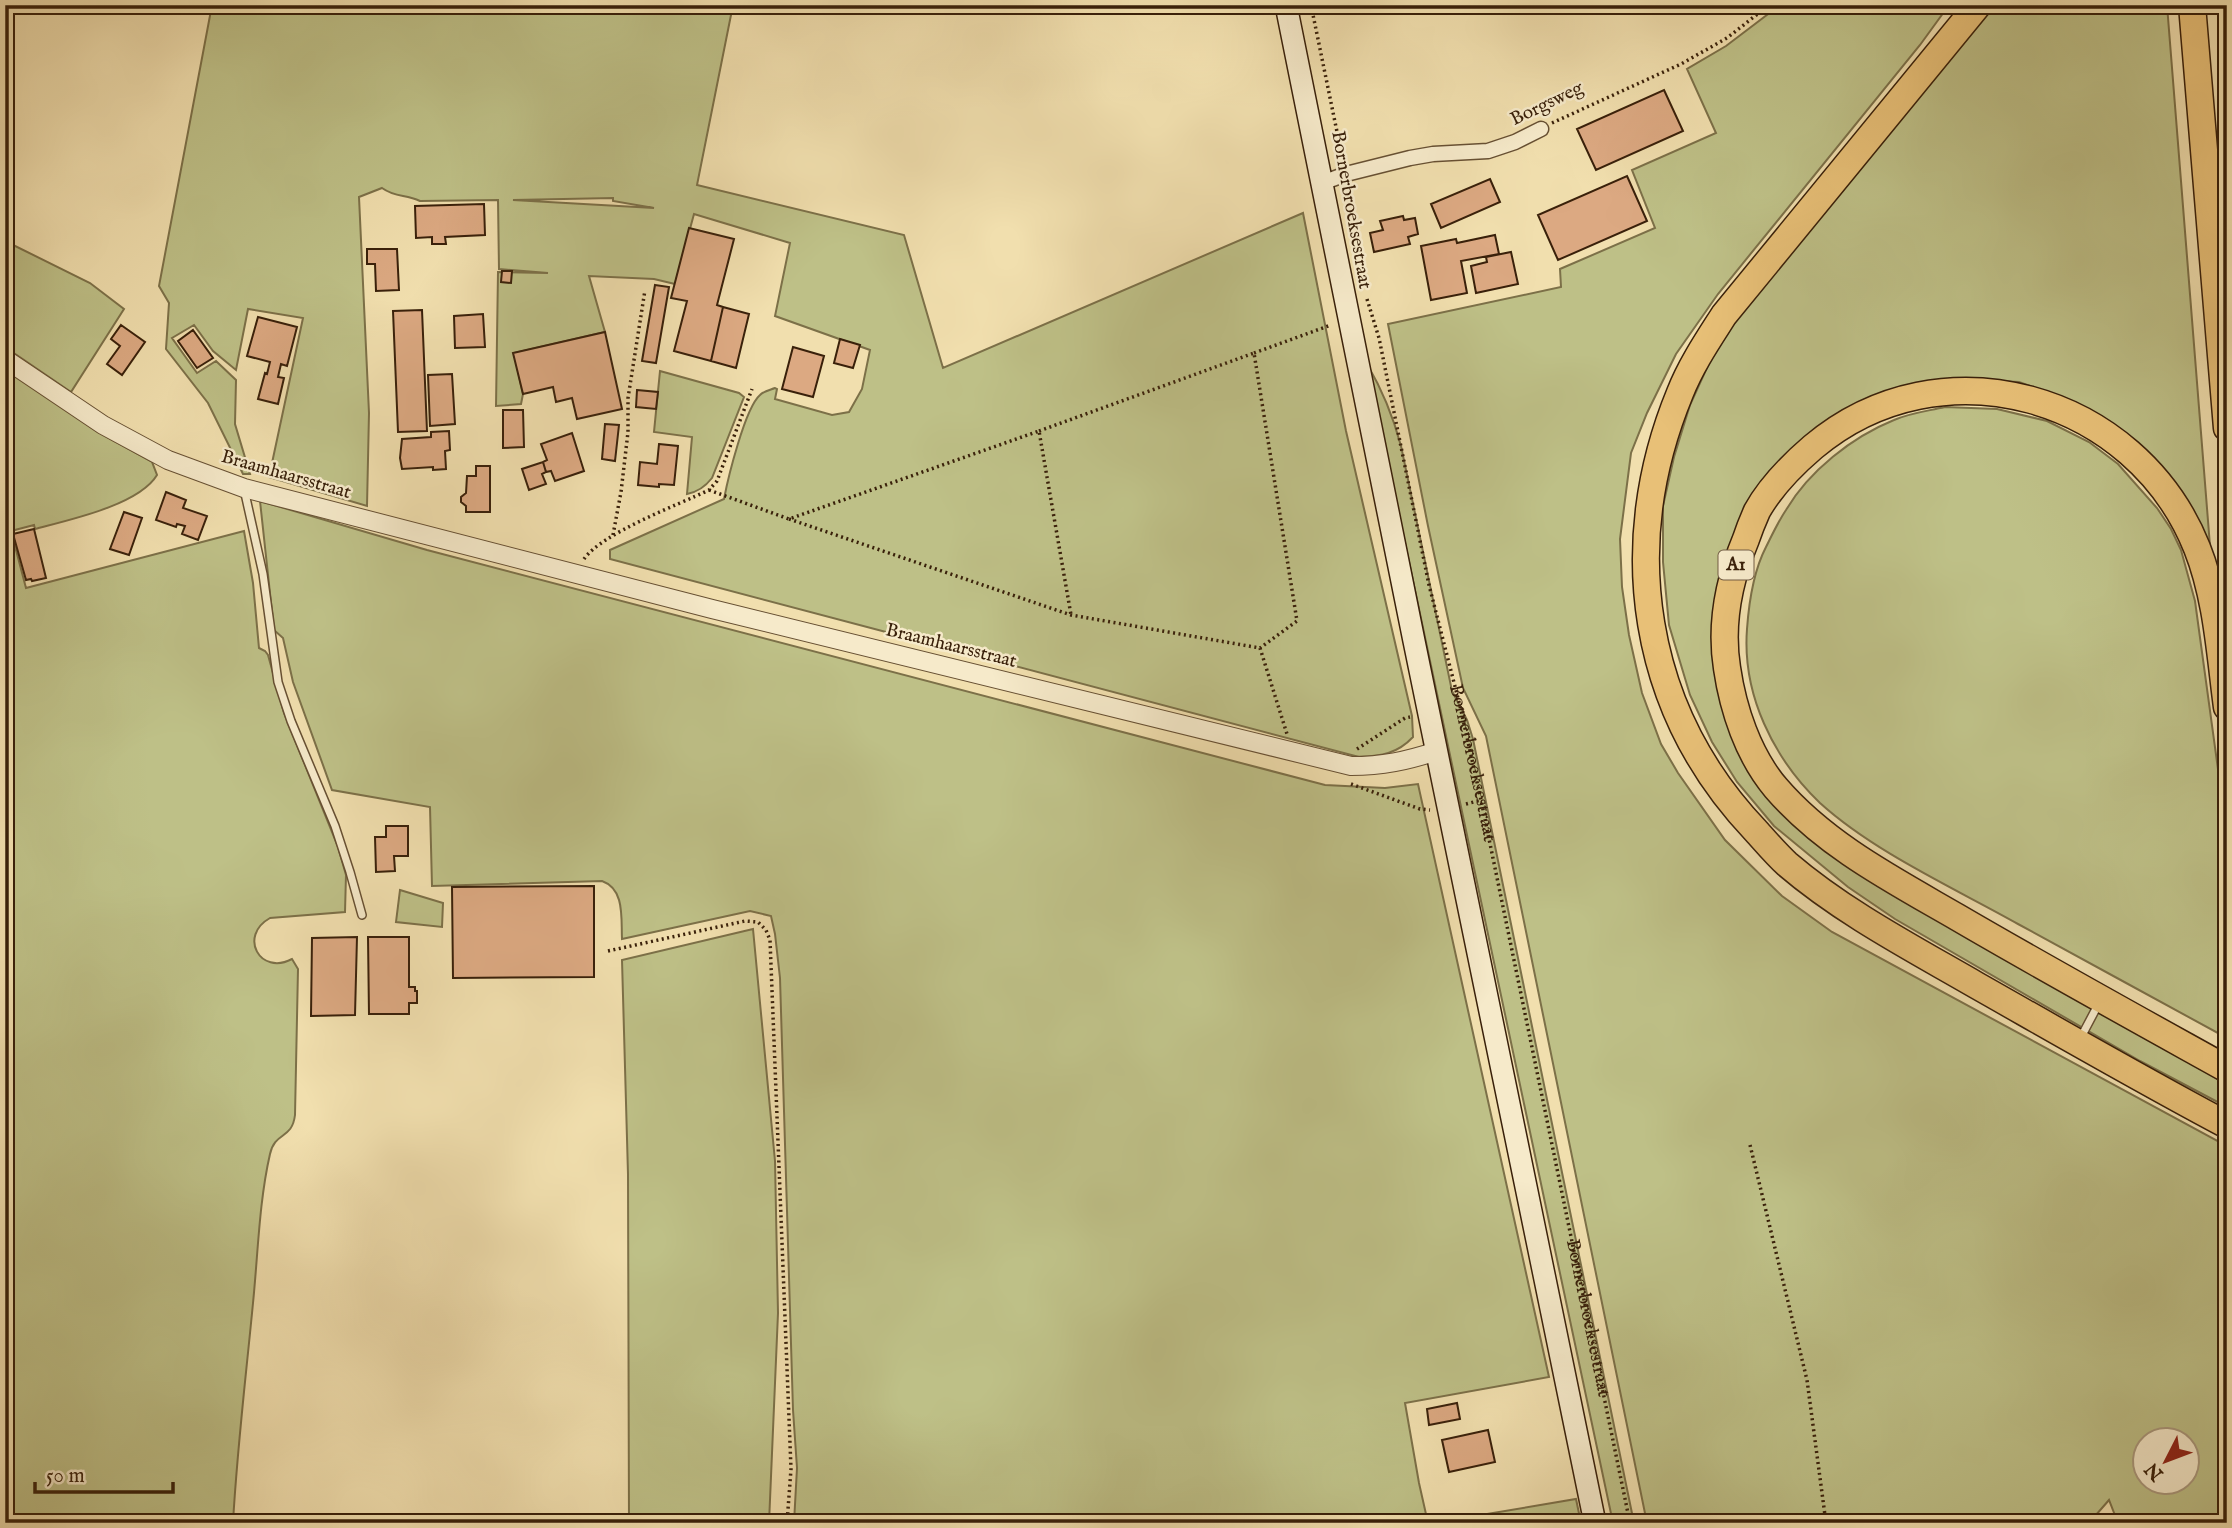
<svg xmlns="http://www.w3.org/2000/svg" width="2232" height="1528" viewBox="0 0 2232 1528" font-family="'IM FELL English',serif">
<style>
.green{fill:#bec087;stroke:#7c7048;stroke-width:2;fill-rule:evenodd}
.building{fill:#dca982;stroke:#39200a;stroke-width:2}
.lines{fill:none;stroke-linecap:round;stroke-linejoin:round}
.service-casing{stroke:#675033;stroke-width:10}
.minor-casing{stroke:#675033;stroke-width:17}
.tertiary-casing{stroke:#675033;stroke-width:20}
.secondary-casing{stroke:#39200a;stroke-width:24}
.motorway-casing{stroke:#39200a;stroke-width:29}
.path{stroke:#39200a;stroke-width:3.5;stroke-dasharray:2 3.5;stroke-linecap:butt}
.service{stroke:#f6eaca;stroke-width:7}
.minor{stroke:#f6eaca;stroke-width:14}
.tertiary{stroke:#f6eaca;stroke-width:18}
.secondary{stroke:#f6eaca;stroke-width:21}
.motorway{stroke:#e8c077;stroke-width:26}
.labels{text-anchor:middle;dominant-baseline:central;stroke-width:5;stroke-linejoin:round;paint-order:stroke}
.shield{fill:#f6eaca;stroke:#725d44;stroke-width:2}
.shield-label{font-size:18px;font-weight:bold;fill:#39200a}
.street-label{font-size:19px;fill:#39200a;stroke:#f6eaca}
</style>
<rect width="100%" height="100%" fill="#f1dfae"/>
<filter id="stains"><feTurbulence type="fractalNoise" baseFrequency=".00286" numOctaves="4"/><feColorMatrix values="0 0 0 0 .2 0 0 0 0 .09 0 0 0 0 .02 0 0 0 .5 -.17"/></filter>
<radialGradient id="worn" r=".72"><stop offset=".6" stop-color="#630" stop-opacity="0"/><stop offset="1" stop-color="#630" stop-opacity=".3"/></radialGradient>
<path class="green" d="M212,5H733L697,185L904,235L943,368L1303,213L1346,431L1412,716L1413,737C1397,754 1381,756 1359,757L610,559V550L724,499C728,478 745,408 760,395C764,391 770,390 775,388L777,389L775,399L832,415L849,412L862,389L870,350L775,316L790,243L694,214L675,284L654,279L589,276L605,332L514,353L523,394L521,404L496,406L498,272L548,273L499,269L498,200L420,201C405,194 396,198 382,188L359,197L369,413L367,506L269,477L303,318L248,309L236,370L213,351L194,325L172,338L197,373L216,361L236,380L235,424L250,474H243L208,403L166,349L169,303L159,286ZM613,198V201L654,208L513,200Z
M1780,5H1949L1920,45L1718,294L1676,354L1647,413L1631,453L1620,539L1622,587L1629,635L1642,693L1661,744L1678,773L1725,840L1782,896L1832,932L2227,1146V1523H2118L2109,1500L2089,1523H1647L1486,736L1463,688L1428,526L1388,324L1561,287L1560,269L1655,228L1632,170L1716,133L1687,69L1726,46ZM2186,1440V1482H2144V1440Z
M1990,5H2167L2210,546L2117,430L2077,403L2019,382L1960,379L1907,387L1788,460L1715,641L1782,805L2227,1076V1107L2140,1061L1895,919L1848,887L1774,826L1737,782L1712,742L1690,695L1669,625L1663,562V506L1674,457L1690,405L1720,339Z
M5,241L90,283L124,309L71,392L5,347Z
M1367,364C1383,391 1393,416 1401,446L1452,691L1467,720L1473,739L1634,1523H1613Z
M5,368L98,432L152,462L157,475C139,505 69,520 35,529L34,525L11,531L26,588L244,531L253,583L259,648L265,651L268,655L284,713L338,847L346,875L345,912L270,918C238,936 260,976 292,959L298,969L295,1115C292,1140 275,1131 270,1154C259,1202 258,1254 253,1303C246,1376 237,1449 233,1523H5Z
M660,371L739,393L744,397L712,478C705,487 698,492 687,494L692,437L654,432Z
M1945,407L1997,409L2047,421L2089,442L2118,464L2157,508L2171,529L2181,550L2195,601L2227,835V1038C2157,1000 2088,962 2018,924C1954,888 1874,852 1820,803C1773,758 1742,694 1747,629C1749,601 1753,572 1766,547C1772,535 1778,522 1786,510C1809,471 1852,437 1894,420C1910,413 1928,411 1945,407Z
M260,501L427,550L1325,785L1385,788L1418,784L1549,1377L1405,1403L1419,1483L1428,1523H794L797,1468L793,1410L780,978L775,934L771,916L750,911L622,939C621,918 625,889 602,881L432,886L430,807L332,790L293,682L283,638L274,630Z
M400,890L443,903L442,927L396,922Z
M753,929L775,1161L778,1313L769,1523H629L628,1174L622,960Z
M1576,1499L1581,1523H1433Z"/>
<path class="building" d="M1664,90L1683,131L1596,170L1577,129Z
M1627,176L1647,221L1558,260L1538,215Z
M1490,179L1500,202L1441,228L1431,204Z
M484,204L485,235L445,237L446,244H432V237L416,238L415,206Z
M1403,216L1404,220L1415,218L1418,234L1408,237L1410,244L1374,252L1370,233L1383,230L1380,221Z
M689,228L734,239L717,305L723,307L711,361L674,351L687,301L671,298Z
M1495,235L1499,254L1461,261L1467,293L1431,300L1421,246L1456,239L1457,243Z
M367,249H397L399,290L376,291L375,264H367Z
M1511,252L1518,284L1476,293L1471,266L1487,262L1486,257Z
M502,271H512L511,283L501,282Z
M655,285L669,287L656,363L642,361Z
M723,307L749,314L736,368L711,361Z
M422,310L427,431L398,432L393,311Z
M483,314L485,347L455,348L454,316Z
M258,317L297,327L287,366L281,364L278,377L284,378L278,404L258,399L265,373L267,374L270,362L247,356Z
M121,325L145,342L122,375L107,364L120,346L111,339Z
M193,330L213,358L197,368L178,341Z
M605,332L622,409L577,419L572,398L556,402L553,387L523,394L513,353Z
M840,339L860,345L853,368L834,363Z
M793,347L824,356L813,397L782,389Z
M452,374L455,424L430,426L428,375Z
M637,390L658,392L656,409L636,407Z
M503,410H523L524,447L503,448Z
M605,424L619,425L615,461L602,459Z
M449,431L450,450L445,451L446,469L433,470V467L402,469L400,458L402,439L431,437V432Z
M572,433L584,471L555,481L551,471L546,472L543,462L547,460L541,444Z
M659,444L678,446L674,485L659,484V487L638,485L640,462L657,464Z
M543,462L546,472L542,474L546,484L529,490L522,469Z
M476,466H490V512H466V506L461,502V497L466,493L467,476H476Z
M166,492L186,500L183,508L207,516L198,540L182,534L185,526L177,524L176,527L156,520Z
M124,512L142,518L129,555L110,549Z
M34,529L46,578L32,581L31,579L26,580L13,534Z
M386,826H408V856H394L395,871L376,872L375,837H386Z
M594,886V977L453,978L452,887Z
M357,937L355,1015L311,1016L312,938Z
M368,937H409V987H415V991H417V1003H409V1014H369Z
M1457,1403L1460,1419L1429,1425L1427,1409Z
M1488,1430L1495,1462L1449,1472L1442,1440Z"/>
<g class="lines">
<g class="service-casing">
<path id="service" d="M244,489L263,574L278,682L291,721L335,826L350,872L362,915
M2080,1039L2099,1003"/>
</g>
<g class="minor-casing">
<path id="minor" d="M1322,183L1346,174L1410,158L1433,154L1488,151L1515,142L1541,129"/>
</g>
<g class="tertiary-casing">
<path id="tertiary" d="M5,359L103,425L168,460L244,488L712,609L1351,766C1383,766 1406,761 1437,751"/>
</g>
<g class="secondary-casing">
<path id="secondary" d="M1286,5L1414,641L1595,1523"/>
</g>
<g class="motorway-casing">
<path id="motorway" d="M1978,5L1724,315C1708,340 1691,365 1680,393C1617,546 1641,710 1756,831C1766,842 1776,854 1787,864C1843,912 1912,948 1976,985C2059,1032 2142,1080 2227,1125
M2192,5L2227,428
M2227,707C2220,655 2217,598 2197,548C2136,395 1941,339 1813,447C1792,465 1771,486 1757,511C1753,520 1749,530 1746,539C1729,580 1720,624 1727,668C1733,709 1748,755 1776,788C1825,845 1893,880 1957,917C2046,969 2137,1019 2227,1069"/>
</g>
<g class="path">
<path d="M1311,5L1343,161"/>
<path d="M1552,123L1681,64L1727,38L1769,5"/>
<path d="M1348,189L1356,244"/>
<path id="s1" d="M1367,299L1379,338L1429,585L1460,706L1481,800L1630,1523"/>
<path d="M1254,353L1331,325"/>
<path d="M1039,431L1254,353L1297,621L1260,648"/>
<path d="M709,490L789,519L1039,431L1071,615"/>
<path d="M789,519L1071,615L1260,648L1287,734"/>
<path d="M613,535L621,492L628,432V398L645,290"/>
<path d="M584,559C602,533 678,505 709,490L717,481L752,389"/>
<path d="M1357,749L1405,718L1410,717"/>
<path d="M1351,784L1420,809L1430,810"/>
<path d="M1466,804L1481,800"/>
<path d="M608,951L745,921L758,922L766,930L770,940L791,1469L787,1523"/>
<path d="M1750,1145L1807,1380L1826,1523"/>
<path d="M2107,1523L2111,1518"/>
</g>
<use href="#service" class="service"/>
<use href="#minor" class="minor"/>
<use href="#tertiary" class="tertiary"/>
<use href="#secondary" class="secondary"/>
<use href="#motorway" class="motorway"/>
</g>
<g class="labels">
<rect class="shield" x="1718.5" y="550.5" width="35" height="29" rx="5"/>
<g class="shield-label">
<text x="1736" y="565">A1</text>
</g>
<g class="street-label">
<text transform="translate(1547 104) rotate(-26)">Borgsweg</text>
<text transform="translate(1351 210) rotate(80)">Bornerbroeksestraat</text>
<text transform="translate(286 475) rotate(16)">Braamhaarsstraat</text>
<text transform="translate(951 646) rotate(14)">Braamhaarsstraat</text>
<text stroke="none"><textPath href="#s1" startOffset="476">Bornerbroeksestraat</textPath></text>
<text stroke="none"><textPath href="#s1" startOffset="1043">Bornerbroeksestraat</textPath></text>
</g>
</g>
<rect width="2232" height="1528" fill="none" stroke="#f1dfae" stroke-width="28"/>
<rect x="7" y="7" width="2218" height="1514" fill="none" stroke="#39200a" stroke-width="3.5"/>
<rect x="14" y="14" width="2204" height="1500" fill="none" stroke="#39200a" stroke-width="2"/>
<g transform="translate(2166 1461) rotate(228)"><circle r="33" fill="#f6eaca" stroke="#aa997d" stroke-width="2"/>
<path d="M0-5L12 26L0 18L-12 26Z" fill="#8f2418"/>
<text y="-10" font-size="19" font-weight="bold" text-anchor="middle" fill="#39200a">N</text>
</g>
<path d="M35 1482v10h138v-10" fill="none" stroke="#39200a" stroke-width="3.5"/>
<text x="46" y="1482" font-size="21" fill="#39200a" stroke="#f6eaca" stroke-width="5" paint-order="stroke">50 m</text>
<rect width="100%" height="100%" filter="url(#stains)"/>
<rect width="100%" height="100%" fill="url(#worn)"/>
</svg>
